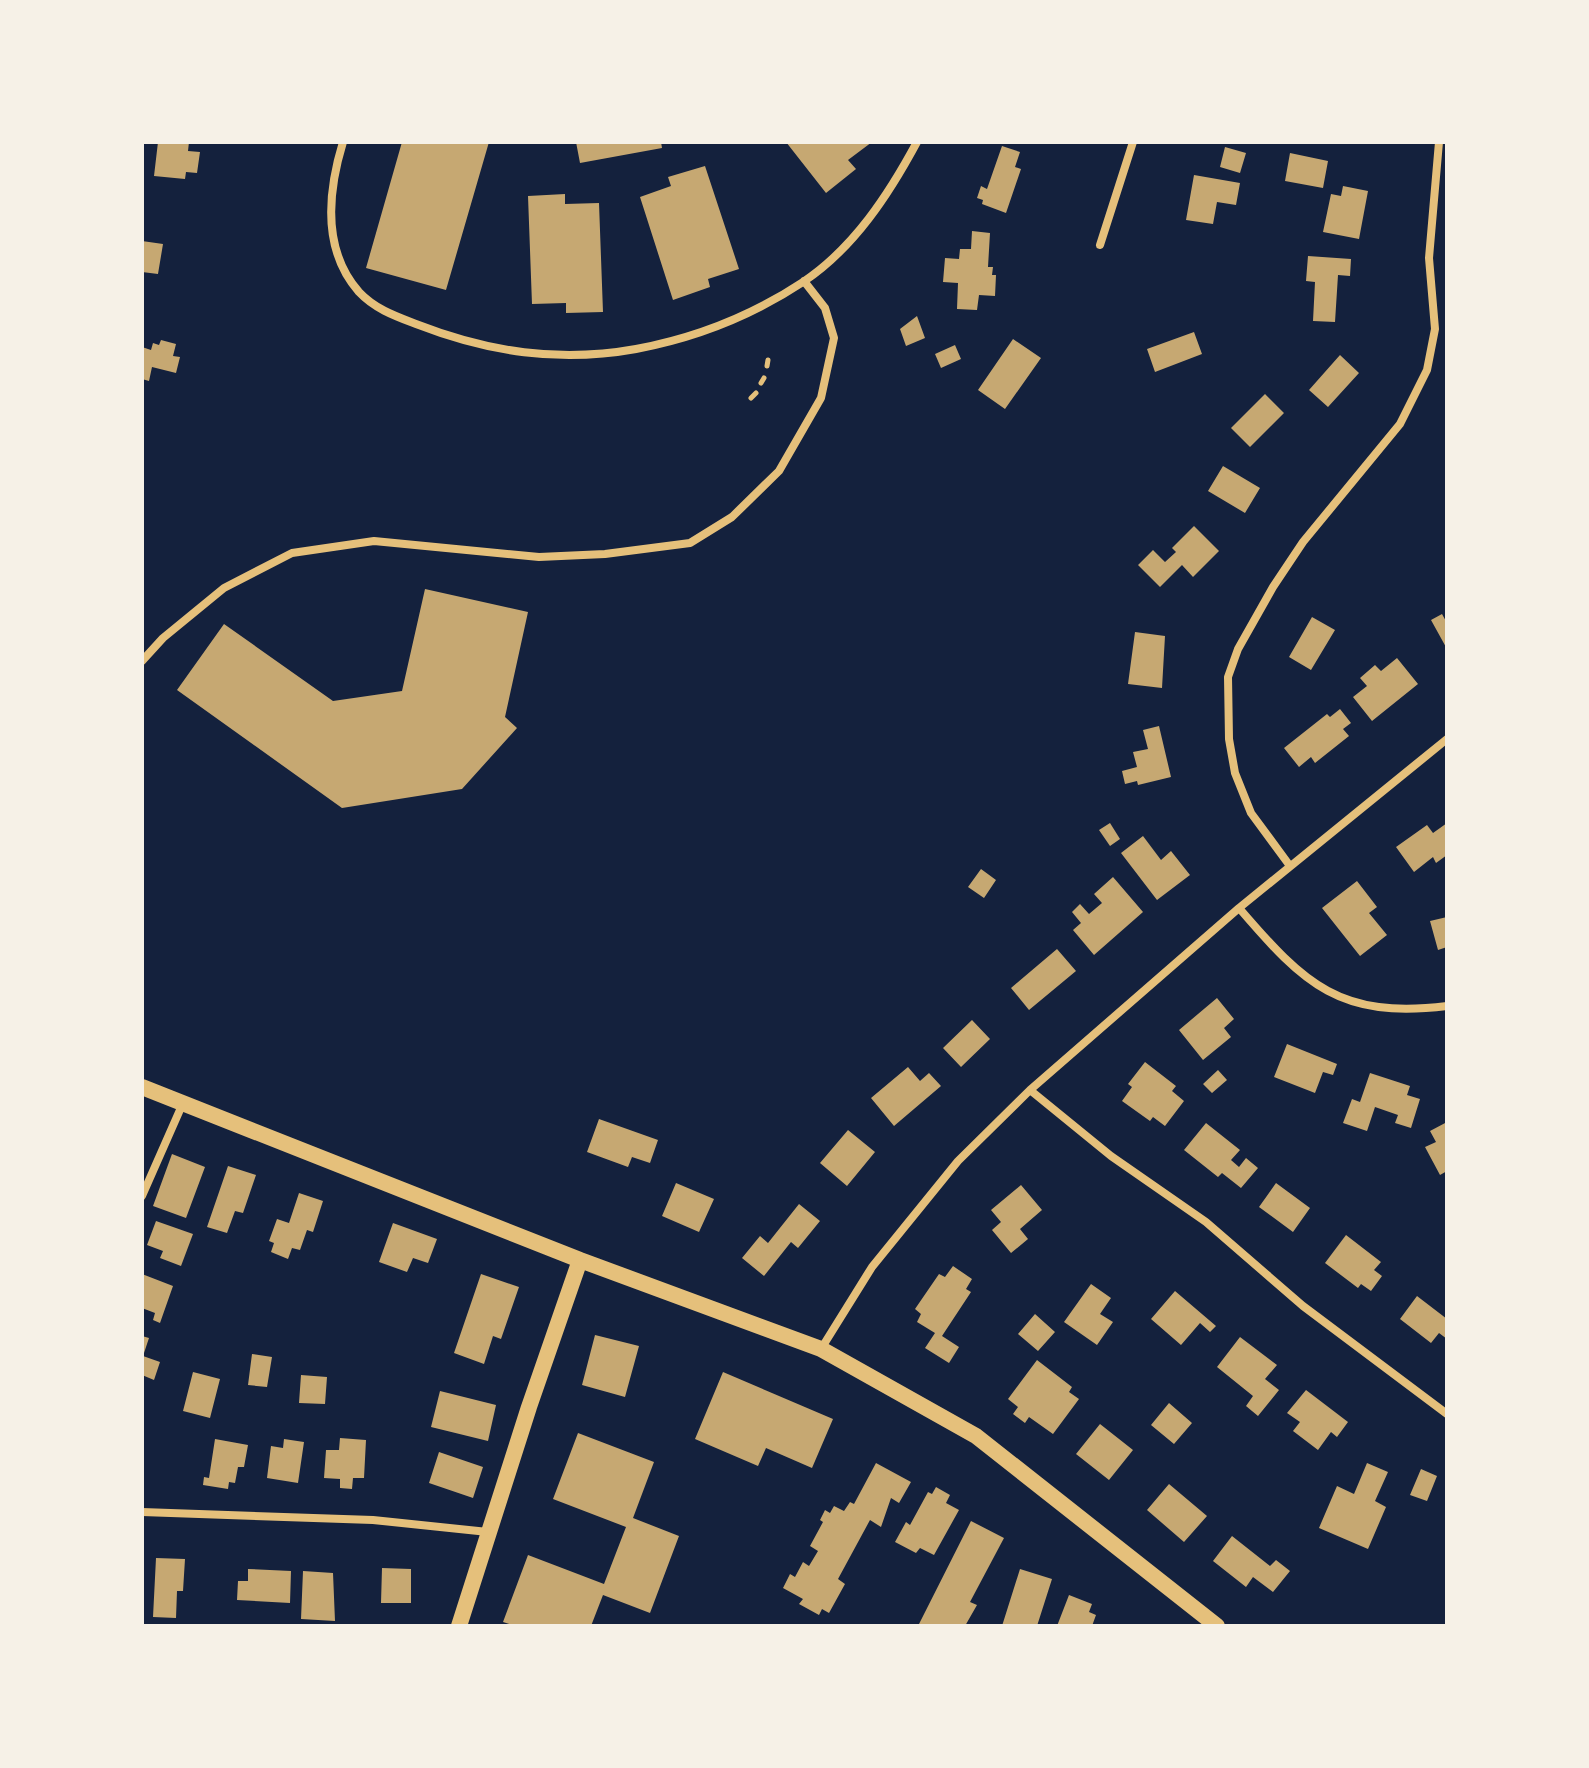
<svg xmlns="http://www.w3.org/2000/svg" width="1589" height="1768" viewBox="0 0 1589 1768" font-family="'Nunito Sans',sans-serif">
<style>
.building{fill:#c6a872}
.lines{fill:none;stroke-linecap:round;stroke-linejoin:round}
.path{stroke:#e5c07b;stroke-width:5}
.minor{stroke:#e5c07b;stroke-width:8}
.secondary{stroke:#e5c07b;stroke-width:16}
</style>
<rect width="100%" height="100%" fill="#14213d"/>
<path class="building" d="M158,142H189L188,151L200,152L197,173L186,172L185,179L154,176Z
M402,142H489L446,290L366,268Z
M576,142H661L662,148L580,163Z
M786,142H872L848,160L856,169L826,193Z
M1002,146L1020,152L1015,167L1021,169L1006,213L982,204L983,200L977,198L981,186L987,189Z
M1225,147L1246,153L1240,173L1220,167Z
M1290,153L1328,161L1323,188L1285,181Z
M705,166L739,269L708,279L710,287L673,300L640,197L671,186L668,177Z
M1194,175L1240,183L1236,205L1217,202L1213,224L1186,220Z
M1343,186L1368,191L1359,239L1323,232L1331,194L1341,196Z
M565,194V204L599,203L603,312L566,313V303L532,304L528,196Z
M972,231L990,233L988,267H993L992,275H996L995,296L979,295L977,310L957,309L958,283L943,282L945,258L959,259L960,249H971Z
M142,241L163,244L158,274L142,272Z
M1308,256L1351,259L1350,276L1338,275L1335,322L1313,321L1315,282L1306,281Z
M917,316L925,338L906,346L900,329Z
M1194,332L1202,354L1155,372L1147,349Z
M1013,339L1041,358L1005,409L978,390Z
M161,340L176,344L173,356L180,357L176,373L152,367L149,381L142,379V347L151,350L153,343L159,345Z
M955,345L961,359L941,368L935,354Z
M1340,355L1359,373L1328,407L1309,390Z
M1265,394L1284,413L1250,447L1231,428Z
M1223,466L1260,488L1245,513L1208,491Z
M1194,526L1219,551L1193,577L1182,565L1160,587L1138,565L1153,550L1165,562L1176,552L1172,548Z
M425,589L528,612L505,717L517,728L462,789L342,808L177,690L224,624L333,701L402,691Z
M1442,614L1447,623V649L1431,620Z
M1312,617L1335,630L1311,670L1289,657Z
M1135,632L1165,636L1162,688L1128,684Z
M1397,658L1418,684L1372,721L1353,697L1367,686L1360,678L1375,665L1381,671Z
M1340,709L1351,723L1343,729L1349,736L1315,763L1311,757L1299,767L1284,748L1327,714L1330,717Z
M1159,726L1171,777L1138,785L1137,781L1125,784L1122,771L1137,767L1133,752L1148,749L1143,730Z
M1110,823L1120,839L1110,846L1099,830Z
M1447,823V855L1436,863L1433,857L1414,872L1396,847L1427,825L1433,833Z
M1143,836L1161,860L1171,851L1190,875L1157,900L1121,853Z
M981,869L996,880L984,898L968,887Z
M1113,877L1143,912L1094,955L1073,930L1081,923L1072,912L1080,904L1089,914L1102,903L1094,894Z
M1357,881L1377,907L1369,913L1387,935L1360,956L1322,908Z
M1447,917V947L1438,950L1430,921Z
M1057,949L1076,971L1029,1010L1011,988Z
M1217,998L1234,1019L1224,1028L1231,1037L1203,1060L1179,1030Z
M972,1020L990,1039L961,1067L943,1048Z
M1287,1044L1337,1064L1333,1075L1323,1072L1315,1093L1274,1077Z
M1145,1062L1176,1086L1172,1091L1184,1101L1165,1126L1153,1117L1150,1121L1122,1101L1132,1087L1128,1084Z
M908,1067L920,1081L929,1073L941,1086L894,1126L871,1098Z
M1218,1070L1227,1080L1212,1093L1203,1084Z
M1370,1073L1410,1086L1407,1095L1420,1099L1411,1128L1395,1123L1398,1115L1375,1107L1367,1131L1343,1123L1352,1099L1360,1102Z
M599,1119L658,1140L650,1163L632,1157L628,1167L587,1152Z
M1447,1122V1171L1440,1175L1425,1147L1436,1142L1430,1131Z
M1206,1123L1240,1150L1231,1160L1239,1167L1246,1158L1258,1168L1241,1188L1222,1173L1218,1177L1184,1150Z
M848,1130L875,1152L847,1186L820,1163Z
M172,1154L205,1167L186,1218L153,1206Z
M228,1166L256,1175L243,1213L235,1211L227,1233L207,1227Z
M676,1183L714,1199L699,1232L662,1216Z
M1276,1183L1310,1208L1293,1232L1259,1207Z
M1021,1185L1042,1210L1020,1229L1028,1239L1011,1253L992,1230L1001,1222L991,1210Z
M299,1193L323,1201L313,1232L307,1230L300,1250L292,1248L288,1259L271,1252L274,1243L269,1241L277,1219L289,1223Z
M799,1204L820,1221L798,1248L791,1242L764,1276L742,1258L760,1236L768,1243Z
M156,1221L193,1234L181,1266L160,1258L163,1251L147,1245Z
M393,1223L437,1239L428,1263L413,1258L407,1272L379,1262Z
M1346,1235L1381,1262L1374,1270L1382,1276L1371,1291L1361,1284L1358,1288L1325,1263Z
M953,1266L972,1279L966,1289L971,1292L942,1336L959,1347L949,1363L925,1348L935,1333L917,1322L921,1314L915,1309L939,1274L945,1277Z
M142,1274L173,1286L160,1323L153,1320L155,1313L142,1308Z
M481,1274L519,1287L501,1339L493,1336L484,1364L454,1353Z
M1091,1284L1111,1298L1100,1314L1113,1322L1097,1345L1064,1322Z
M1175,1291L1216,1326L1210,1332L1200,1323L1181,1345L1151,1319Z
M1417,1296L1447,1319V1339L1439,1333L1431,1343L1400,1319Z
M1035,1314L1055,1332L1038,1351L1018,1334Z
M595,1335L639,1346L625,1397L582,1385Z
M142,1336L149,1338L143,1356L160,1362L154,1380L142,1375Z
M1240,1337L1277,1365L1265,1379L1279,1390L1258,1416L1246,1406L1253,1396L1217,1367Z
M252,1354L272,1357L267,1387L248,1385Z
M1037,1360L1072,1387L1069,1392L1079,1399L1053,1434L1029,1417L1025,1423L1013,1414L1018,1407L1008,1399Z
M193,1372L220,1379L210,1418L183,1411Z
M723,1372L833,1419L812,1468L766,1448L758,1466L695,1439Z
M301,1375L327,1377L325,1404L299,1403Z
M1306,1390L1348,1422L1337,1437L1331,1432L1318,1450L1293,1431L1300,1422L1287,1413Z
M440,1391L496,1405L488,1441L431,1427Z
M1169,1403L1192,1423L1174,1444L1151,1425Z
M1100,1424L1133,1450L1109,1480L1076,1454Z
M578,1433L654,1462L633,1518L679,1536L650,1613L603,1595L591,1626H515L503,1622L528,1555L604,1584L626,1527L553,1499Z
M340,1438L366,1440L364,1478H353L352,1489L340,1488V1479L324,1478L326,1450H339Z
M215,1439L248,1445L244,1467H238L235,1483L229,1482L228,1489L203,1485L204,1477L209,1478Z
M284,1439L304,1442L298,1483L267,1478L271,1446L283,1448Z
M439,1452L483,1467L473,1498L429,1483Z
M876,1463L911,1482L899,1503L891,1498L881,1527L870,1520L838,1579L845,1584L829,1613L822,1609L819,1615L799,1604L803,1599L783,1588L790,1574L795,1577L803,1562L809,1566L818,1551L810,1546L823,1522L820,1520L825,1510L830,1513L834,1506L844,1511L850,1502L854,1504Z
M1367,1463L1388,1472L1375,1501L1386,1507L1368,1549L1319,1528L1337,1486L1354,1494Z
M1421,1469L1437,1476L1427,1501L1410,1495Z
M1169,1484L1207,1516L1184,1542L1147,1510Z
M936,1487L950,1495L946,1503L959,1510L934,1555L920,1548L916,1553L895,1542L906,1522L910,1525L928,1492L932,1494Z
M971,1521L1004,1538L970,1602L977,1605L965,1626H918Z
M1232,1536L1270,1566L1276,1560L1290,1571L1273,1592L1253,1577L1246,1587L1213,1561Z
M156,1558L185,1559L183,1591H177L176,1618L153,1617Z
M382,1568L411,1569V1603H381Z
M248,1569L291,1571L290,1603L237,1600L238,1581H248Z
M1020,1569L1052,1579L1037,1626H1002Z
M303,1571L333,1573L335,1621L301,1619Z
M1069,1595L1092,1604L1089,1612L1096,1615L1092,1626H1057Z"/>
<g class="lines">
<path class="path" d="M767,366L768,360
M761,383L764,378
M751,398L756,393"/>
<path class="minor" d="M343,142C328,191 322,250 359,292C375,309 395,316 416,324C488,352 559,363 636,349C695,338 753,315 803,282C854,248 889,194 917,142
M1100,245L1133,142
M142,661L163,638L224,588L292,553L374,541L539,557L605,554L690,543L732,517L779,471L821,398L834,338L825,308L804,281
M1290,866L1251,813L1235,773L1229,739L1228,677L1238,649L1273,587L1303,542L1400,424L1427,370L1435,329L1429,258L1439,142
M1239,908C1305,985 1340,1019 1447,1006
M1030,1090L1111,1156L1206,1222L1303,1306L1447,1414
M142,1196L183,1103
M821,1349L872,1267L958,1161L1030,1090L1239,908L1447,739
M142,1512L373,1520L488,1532"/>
<path class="secondary" d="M142,1087L580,1260L821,1349L976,1436L1217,1626
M459,1626L529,1407L580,1260"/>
</g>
<rect width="1589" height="1768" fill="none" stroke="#f6f1e7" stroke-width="288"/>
</svg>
